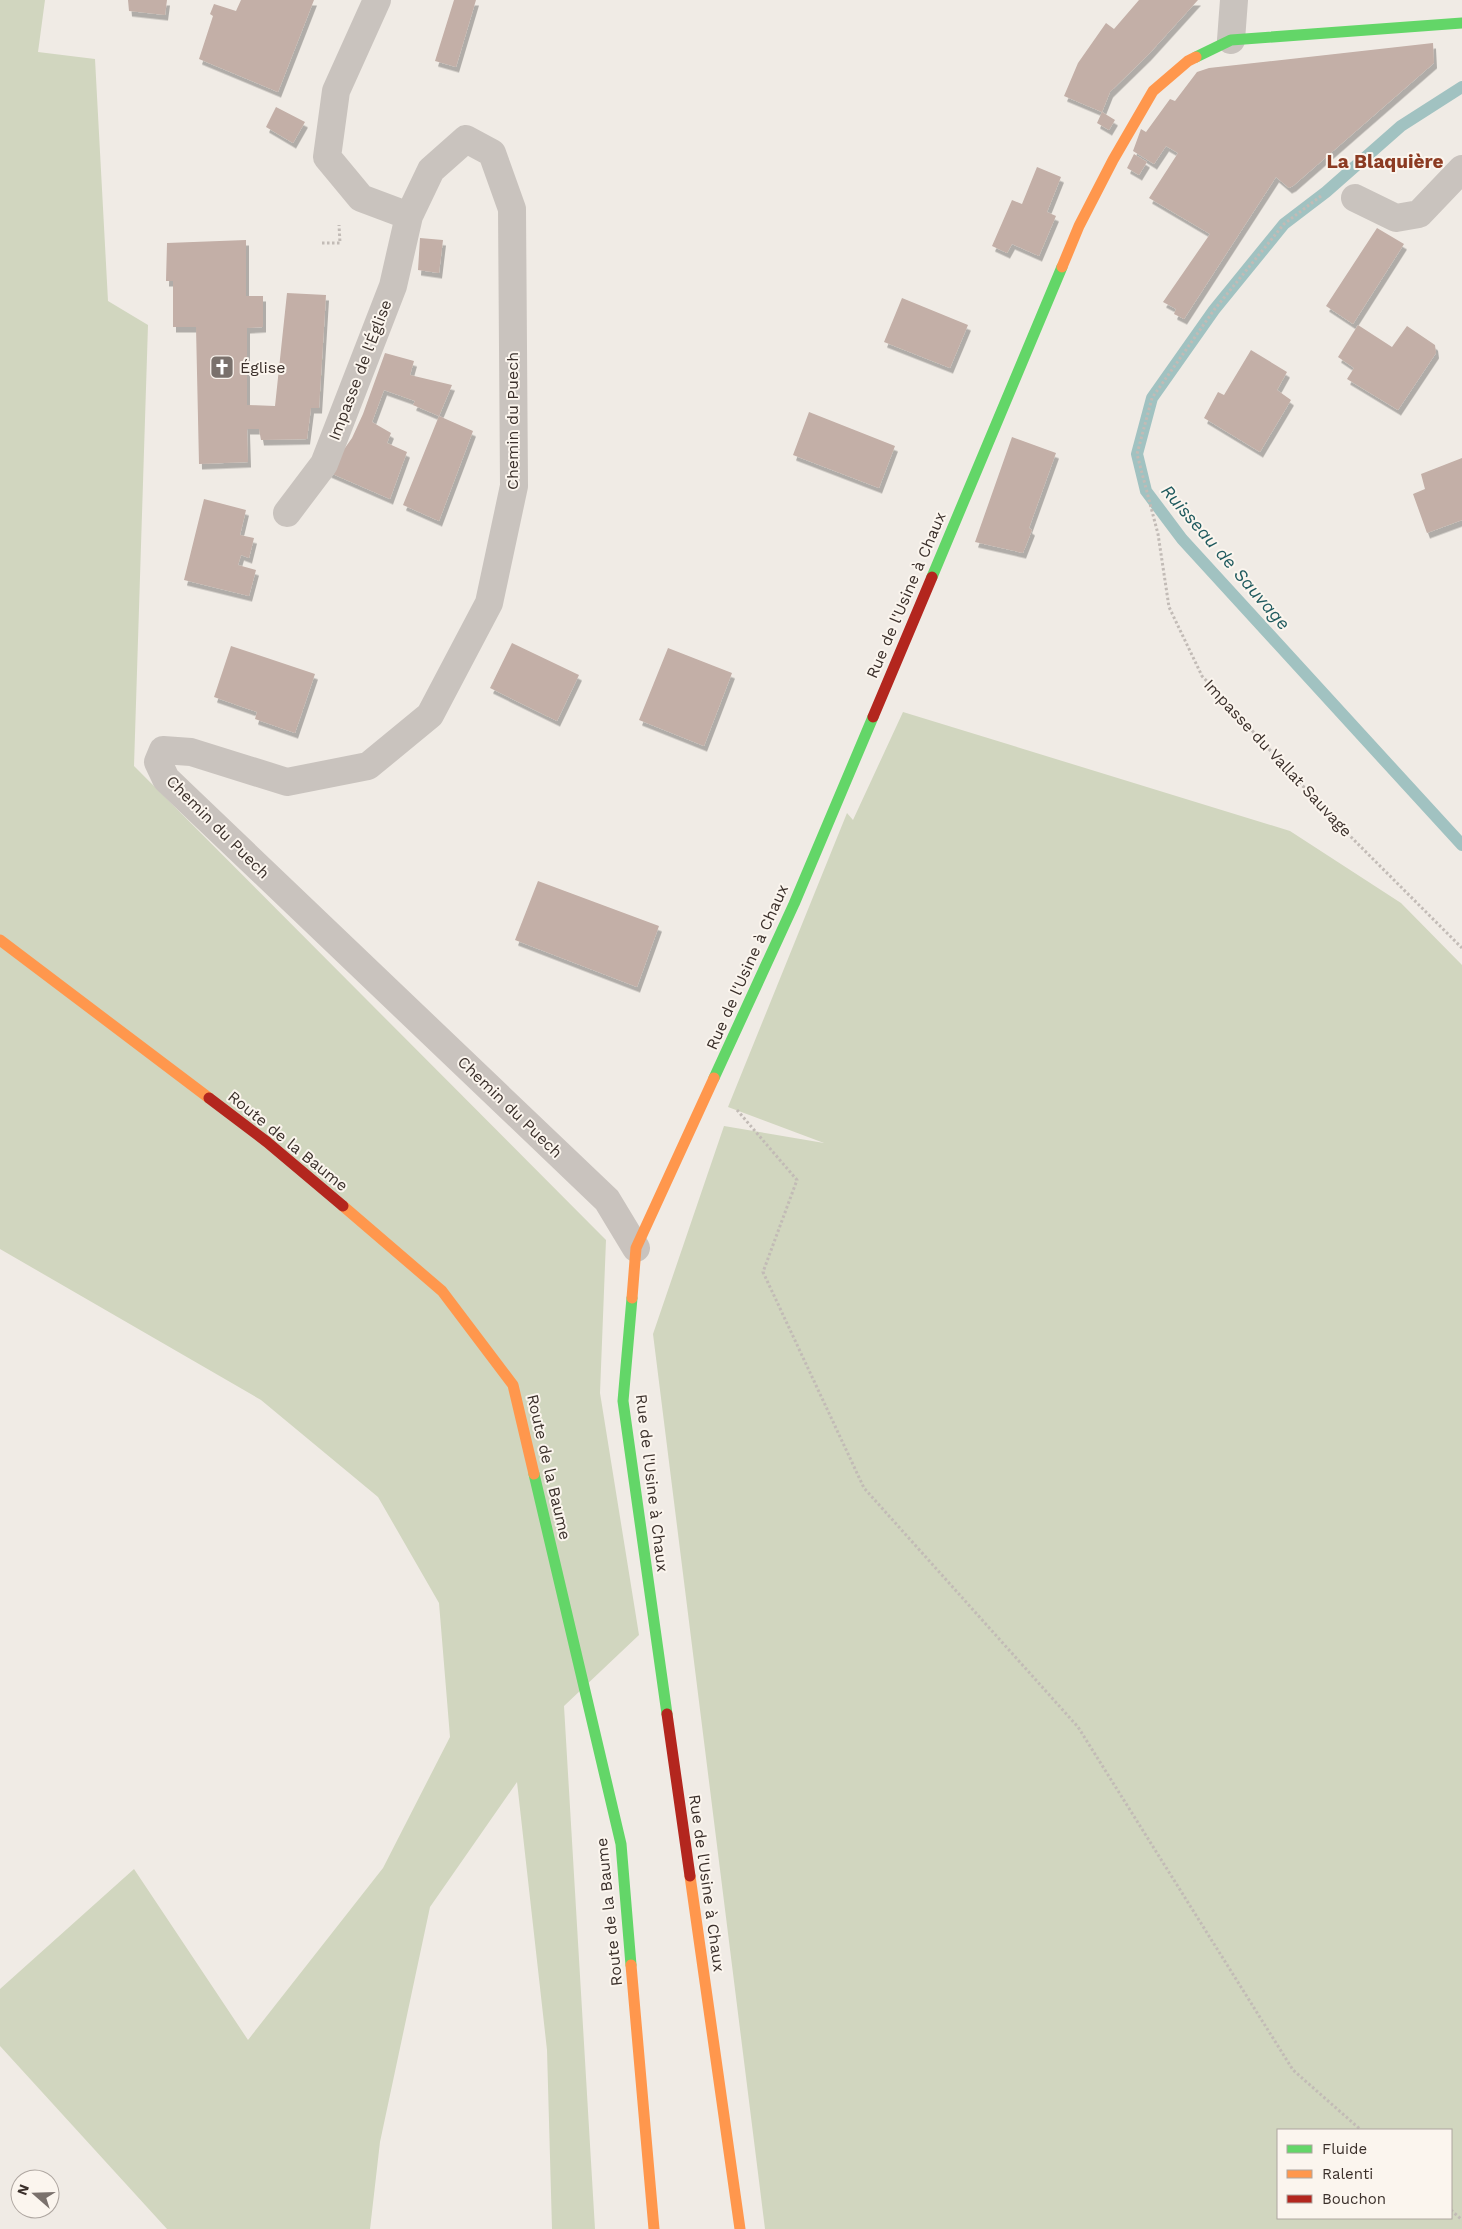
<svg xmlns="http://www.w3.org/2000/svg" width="1462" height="2229" viewBox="0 0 1462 2229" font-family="'Work Sans',sans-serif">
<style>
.green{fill:#d1d6bf;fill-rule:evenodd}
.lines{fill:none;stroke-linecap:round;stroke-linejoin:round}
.stream{stroke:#a1c2c1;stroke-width:12}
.building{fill:#c3afa7;filter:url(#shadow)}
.path{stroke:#c2bbb6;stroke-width:3;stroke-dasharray:2.5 2.5;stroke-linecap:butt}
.street{stroke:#c9c3be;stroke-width:28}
.fast{stroke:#63d668;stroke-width:11}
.slow{stroke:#ff974d;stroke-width:11}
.jam{stroke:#b3261e;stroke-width:11}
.labels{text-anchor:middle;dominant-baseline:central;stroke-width:4;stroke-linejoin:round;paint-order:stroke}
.poi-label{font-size:16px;fill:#3b302b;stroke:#fbf5ee;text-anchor:start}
.street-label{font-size:16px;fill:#3b302b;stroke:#fbf5ee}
.water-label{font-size:18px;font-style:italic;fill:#1f5a5e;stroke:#fbf5ee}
.quarter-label{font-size:19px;font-weight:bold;fill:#8c3b22;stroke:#fbf5ee}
</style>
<defs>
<filter id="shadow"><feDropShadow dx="3" dy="5.5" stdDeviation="0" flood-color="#0004"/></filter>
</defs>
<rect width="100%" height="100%" fill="#f0ebe5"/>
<path class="green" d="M0,0H45L38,52L95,59L108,301L148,325L134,766L606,1240L600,1393L639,1635L564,1706L595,2229H552L547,2050L517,1782L430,1907L380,2142L370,2229H167L0,2046V1989L134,1869L248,2040L383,1868L450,1737L439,1603L378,1497L261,1400L0,1249Z
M903,712L1290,831L1401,903L1462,965V2229H765L653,1334L724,1126L824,1143L728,1107L847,813L853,820ZM1278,2130H1451V2218H1278Z"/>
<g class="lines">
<path class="stream" d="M1462,87L1401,126L1326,192L1284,224L1214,310L1152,398L1137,454L1146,491L1182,539L1462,845"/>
</g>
<path class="building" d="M128,0H167L165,15L129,11Z
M241,0H314L278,92L199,59L213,16L210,14L214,4L236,11Z
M454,0H476L456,67L435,61Z
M1139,0H1198L1148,55L1110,92L1102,112L1064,96L1078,63L1106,23L1114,29Z
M1433,43L1434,63L1293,186L1289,188L1276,177L1184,319L1174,314L1176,309L1163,302L1210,234L1149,198L1178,153L1166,146L1154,164L1133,151L1141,129L1146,132L1170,99L1175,101L1197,72L1209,68Z
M276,107L305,122L293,143L266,127Z
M1102,112L1115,120L1109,130L1097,123Z
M1134,154L1147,162L1139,175L1127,168Z
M1037,167L1061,177L1047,212L1056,216L1039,256L1012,244L1007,253L992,246L1012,200L1022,204Z
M1377,228L1404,244L1353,324L1326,306Z
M420,238L443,240L439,273L418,270Z
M246,240V296H263V327L247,328V405L275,406L287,293L326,295L319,408H311L307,439L261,440L259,429H247L248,462L199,464L196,327H173V281H166L167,243Z
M902,298L968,325L950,368L884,342Z
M1358,325L1392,347L1407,326L1435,345L1436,353L1398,410L1347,379L1354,368L1338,357Z
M1251,350L1287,372L1277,390L1291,400L1260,452L1204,418L1218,392L1224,395Z
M385,353L414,361L410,375L452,385L439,416L413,405L415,401L384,390L372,422L391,433L387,443L407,452L390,499L328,472L352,438L363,414Z
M809,412L895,446L879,488L793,455Z
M439,416L473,431L439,521L403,505Z
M1012,437L1056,453L1029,528L1032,530L1023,553L975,542Z
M1462,458V520L1427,533L1413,494L1425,489L1421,474Z
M204,499L246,510L240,535L254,538L249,558L241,555L238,565L256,570L249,596L184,580Z
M512,643L579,675L557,721L490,688Z
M231,646L315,674L295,733L255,719L257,712L214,697Z
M668,648L732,673L704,746L639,720Z
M538,881L659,926L637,987L515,940Z"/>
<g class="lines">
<path class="path" d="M1321,196L1284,224L1214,310L1152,398L1137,454L1158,534L1169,607L1202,676L1334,820L1462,948
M322,243H340L339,225
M737,1110L797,1180L763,1272L864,1488L1078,1727L1293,2070L1361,2130
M1451,2210L1462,2220"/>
<path class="street" d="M377,0L336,91L327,157L361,198L409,216
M1231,40L1234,0
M1355,198L1396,218L1419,214L1462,169
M287,513L324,464L393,286L409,216L431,170L466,139L492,153L512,209L514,486L489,603L430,715L368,766L287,782L191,752L163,750L158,762L166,779L607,1200L636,1248"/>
<path class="fast" d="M1196,57L1231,40L1462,23
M932,577L1062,267
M714,1078L794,904L873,717
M632,1298L623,1401L667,1714
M534,1474L621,1844L631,1965"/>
<path class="slow" d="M1062,267L1079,226L1113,160L1153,91L1188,61L1196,57
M0,940L209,1098
M343,1206L442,1291L513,1385L534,1474
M632,1298L636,1248L714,1078
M690,1876L740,2229
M631,1965L654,2229"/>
<path class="jam" d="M873,717L932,577
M209,1098L267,1142L343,1206
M667,1714L690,1876"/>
</g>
<defs>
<g id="church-square" transform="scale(1.25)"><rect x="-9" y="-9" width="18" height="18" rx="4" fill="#7a716c" stroke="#fbf5ee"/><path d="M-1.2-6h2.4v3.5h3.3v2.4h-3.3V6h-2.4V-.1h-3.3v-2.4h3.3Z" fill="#fff"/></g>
</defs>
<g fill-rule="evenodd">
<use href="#church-square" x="222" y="367"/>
</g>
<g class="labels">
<g class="poi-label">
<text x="240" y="367">Église</text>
</g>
<g class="street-label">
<text transform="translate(360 370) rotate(-69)">Impasse de l'Église</text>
<text transform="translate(512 421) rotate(-90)">Chemin du Puech</text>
<text transform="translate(906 595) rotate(-67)">Rue de l'Usine à Chaux</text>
<text transform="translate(1278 758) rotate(47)">Impasse du Vallat Sauvage</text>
<text transform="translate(218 827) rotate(45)">Chemin du Puech</text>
<text transform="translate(747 967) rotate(-66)">Rue de l'Usine à Chaux</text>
<text transform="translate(510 1107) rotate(44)">Chemin du Puech</text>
<text transform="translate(288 1141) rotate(39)">Route de la Baume</text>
<text transform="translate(549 1467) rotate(77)">Route de la Baume</text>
<text transform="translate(652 1483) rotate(83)">Rue de l'Usine à Chaux</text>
<text transform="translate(707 1883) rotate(82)">Rue de l'Usine à Chaux</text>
<text transform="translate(609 1912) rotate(-96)">Route de la Baume</text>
</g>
<g class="water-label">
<text transform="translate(1226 557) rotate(49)">Ruisseau de Sauvage</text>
</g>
<g class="quarter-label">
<text x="1385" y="161">La Blaquière</text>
</g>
</g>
<rect x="1277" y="2129" width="175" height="90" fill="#fbf5ee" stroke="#aea6a0"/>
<rect x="1287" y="2145" width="25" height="8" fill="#63d668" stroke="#aea6a0"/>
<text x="1322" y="2154" font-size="15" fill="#3b302b">Fluide</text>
<rect x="1287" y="2170" width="25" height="8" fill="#ff974d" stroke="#aea6a0"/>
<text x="1322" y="2179" font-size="15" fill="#3b302b">Ralenti</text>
<rect x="1287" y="2195" width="25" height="8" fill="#b3261e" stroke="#aea6a0"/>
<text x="1322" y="2204" font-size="15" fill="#3b302b">Bouchon</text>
<g transform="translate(35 2194) rotate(290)"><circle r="24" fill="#fbf5ee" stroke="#aea6a0"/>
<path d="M0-4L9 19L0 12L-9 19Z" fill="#7a716c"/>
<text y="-8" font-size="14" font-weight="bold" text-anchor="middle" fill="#3b302b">N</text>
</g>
</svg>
